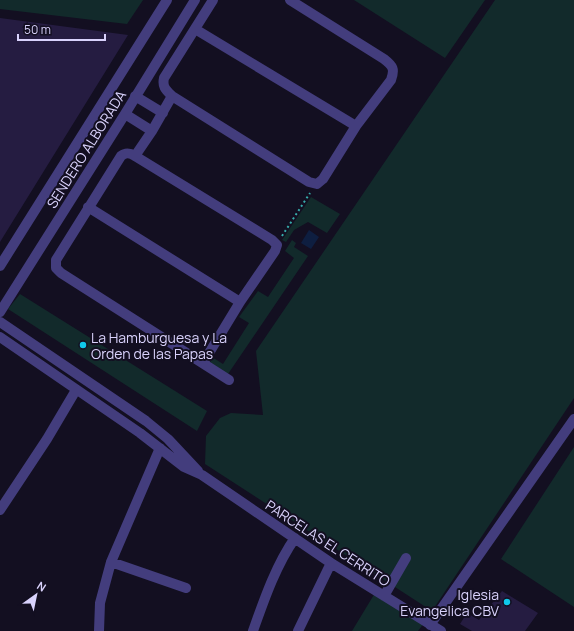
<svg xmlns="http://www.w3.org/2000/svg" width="574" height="631" viewBox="0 0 574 631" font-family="Manrope,sans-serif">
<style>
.green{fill:#122a2b}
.water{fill:#0e1e40}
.building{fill:#251c41}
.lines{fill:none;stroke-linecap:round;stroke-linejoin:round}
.path{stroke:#36acab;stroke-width:2;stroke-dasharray:2 3;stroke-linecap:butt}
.minor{stroke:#433d7d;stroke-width:10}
.poi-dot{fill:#0fc9eb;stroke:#130f21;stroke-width:1.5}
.labels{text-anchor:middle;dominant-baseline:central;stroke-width:4;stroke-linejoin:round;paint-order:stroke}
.street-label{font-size:14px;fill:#d9d2fc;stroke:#130f21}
.poi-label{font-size:14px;fill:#d9d2fc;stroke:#130f21;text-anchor:start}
</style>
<rect width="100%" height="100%" fill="#130f21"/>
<path class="green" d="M0,0H143L127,24L0,9Z
M354,0H485L445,58Z
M495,0H574V398L432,611L205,464L206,436L220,418L231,413L263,415L256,351Z
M311,197L340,214L327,233L308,222L294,230L286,242L282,240Z
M292,240L296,243L294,247L308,256L228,374L210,363L212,357L223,364L249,323L239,317L258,291L268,297L294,258L285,251Z
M20,294L207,411L197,431L8,309Z
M574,447V607L501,559Z
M375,593L424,623L418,631H352Z"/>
<path class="water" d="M309,230L319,237L311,249L301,243Z"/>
<path class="building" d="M0,18L128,35L0,242Z
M502,591L538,613L525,631H472L460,624L467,613L479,620Z"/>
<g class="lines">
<path class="path" d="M282,236L310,193"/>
<path class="minor" d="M213,0L164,78C162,87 166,90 172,96L309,182L317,184L323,179L356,126L391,80C395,69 393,66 384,59L290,0
M195,29L356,126
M135,96L163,113
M125,114L152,131
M135,156L152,131L172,96
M88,207L240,302
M0,266L167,0
M0,312L125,114L195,0
M0,322L146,421L168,439L198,471
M0,337L140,433L184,467L202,475L331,563L441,631
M203,363L240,302L275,251L277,245L272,240L135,156C130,153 126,152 121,156L56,260V268L61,273L229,380
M0,510L47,439L76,390
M111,562L186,588
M384,596L406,558
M430,625L574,419
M99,631L100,603L111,562L160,448
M253,631C264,600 276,565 295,538
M298,631L331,563"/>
</g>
<g class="poi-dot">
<circle cx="83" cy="345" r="4"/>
<circle cx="507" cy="602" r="4"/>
</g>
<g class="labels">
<g class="street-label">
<text transform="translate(86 149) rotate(-58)">SENDERO ALBORADA</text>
<text transform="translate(328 543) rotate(33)">PARCELAS EL CERRITO</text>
</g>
<g class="poi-label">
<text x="91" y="337">La Hamburguesa y La<tspan x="91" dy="16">Orden de las Papas</tspan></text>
<text x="499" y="594" text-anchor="end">Iglesia<tspan x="499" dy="16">Evangelica CBV</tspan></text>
</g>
</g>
<g transform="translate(36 595) rotate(33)" stroke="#130f21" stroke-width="3" paint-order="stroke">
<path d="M0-3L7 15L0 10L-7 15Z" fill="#d9d2fc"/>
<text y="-6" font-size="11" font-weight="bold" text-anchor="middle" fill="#d9d2fc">N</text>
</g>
<path d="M18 34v6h87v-6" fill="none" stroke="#d9d2fc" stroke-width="2"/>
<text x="24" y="34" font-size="12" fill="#d9d2fc" stroke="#130f21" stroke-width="3" paint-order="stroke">50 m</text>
</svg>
